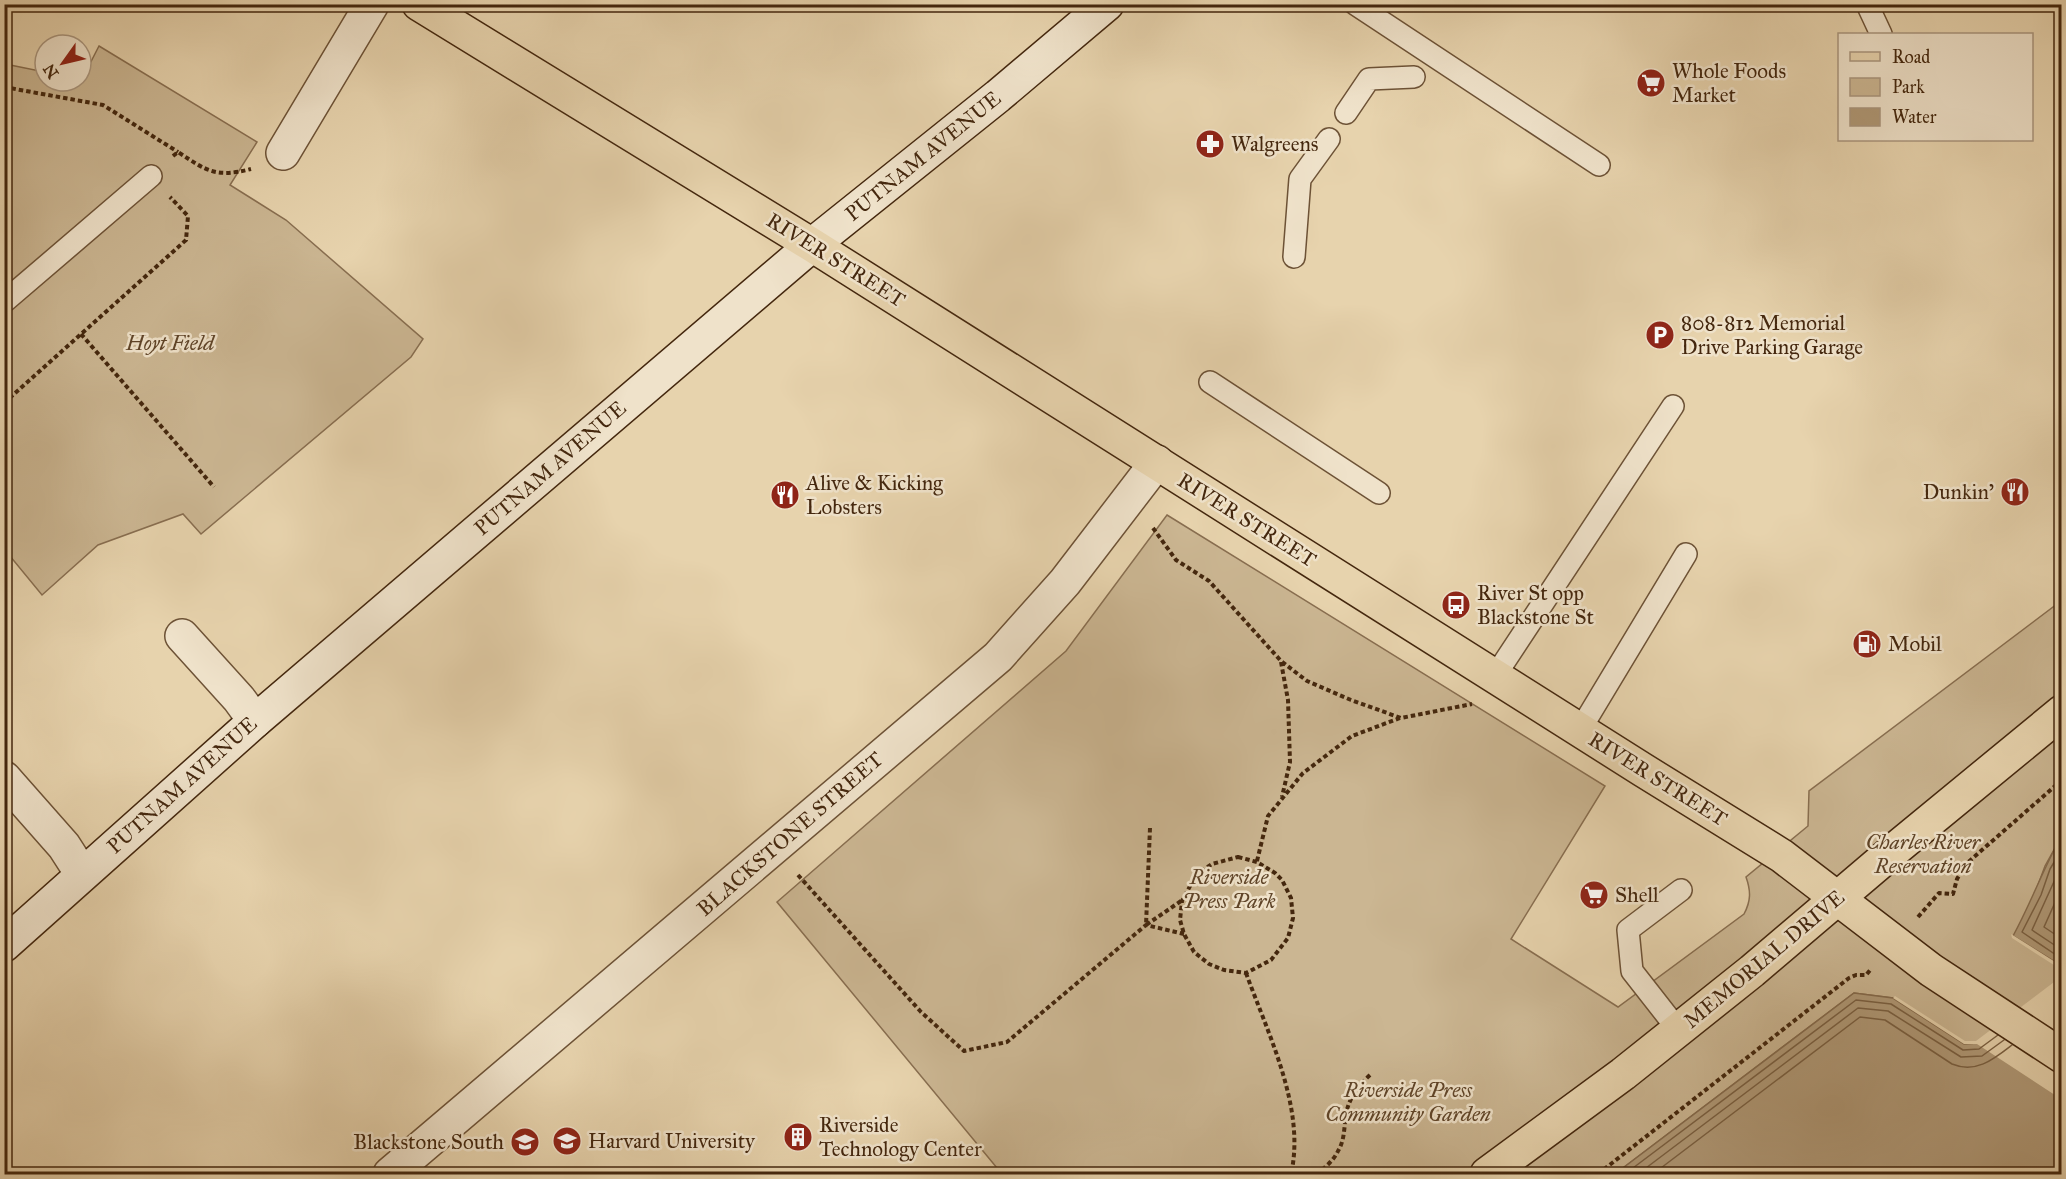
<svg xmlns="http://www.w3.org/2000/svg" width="2066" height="1179" viewBox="0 0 2066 1179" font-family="'IM FELL Great Primer',serif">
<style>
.green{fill:#cbb692;stroke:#886e50;stroke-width:1.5}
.water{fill:#b09977;stroke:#856b4d;stroke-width:1.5}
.pier{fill:#e7d3ad}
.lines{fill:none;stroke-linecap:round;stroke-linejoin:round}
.shore{stroke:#7a6042;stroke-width:1.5}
.service-casing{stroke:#6d5236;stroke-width:24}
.minor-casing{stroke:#6d5236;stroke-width:36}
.secondary-casing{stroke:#44270e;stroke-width:36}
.primary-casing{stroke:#44270e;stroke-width:36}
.trunk-casing{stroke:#44270e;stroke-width:36}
.path{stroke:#44270e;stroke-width:4;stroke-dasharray:4.5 3;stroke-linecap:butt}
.service{stroke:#efe2ca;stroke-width:21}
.minor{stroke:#efe2ca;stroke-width:33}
.secondary{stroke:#efe2ca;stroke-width:33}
.primary{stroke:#e7d3ad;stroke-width:33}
.trunk{stroke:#e7d3ad;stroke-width:33}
.labels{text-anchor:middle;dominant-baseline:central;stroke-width:5;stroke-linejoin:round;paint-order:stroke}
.poi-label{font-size:21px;fill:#44270e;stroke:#efe2ca;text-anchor:start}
.street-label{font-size:21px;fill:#44270e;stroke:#efe2ca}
.park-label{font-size:21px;font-style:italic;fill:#5f4428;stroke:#efe2ca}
</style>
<rect width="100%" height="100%" fill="#e7d3ad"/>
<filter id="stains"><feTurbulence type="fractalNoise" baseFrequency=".00333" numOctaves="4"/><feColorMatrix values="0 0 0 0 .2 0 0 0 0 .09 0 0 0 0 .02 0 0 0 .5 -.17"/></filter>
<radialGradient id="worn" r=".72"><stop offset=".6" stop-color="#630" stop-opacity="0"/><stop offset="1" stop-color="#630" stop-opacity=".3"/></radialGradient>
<path class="green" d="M99,46L257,142L230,185L286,220L423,339L411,357L201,534L183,514L98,545L42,595L5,550V64L45,72V81H81Z
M1167,515L1605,786L1511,939L1618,1007L1744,914C1751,901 1751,891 1746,877L1808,826L1809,791L2061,601V837L2045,866L2035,893L2026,913L2060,965L2061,979L1977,1044H1964L1893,998L1854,993L1615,1174H1002L777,902L1066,651Z"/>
<path class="water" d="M2061,837V970L2060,965L2013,936C2031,903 2043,869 2061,837Z
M2061,979V1174H1615L1854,993L1893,998L1964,1044L1977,1043Z"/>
<path class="pier" d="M2011,934L2060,965L2062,973L2057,967L2012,938Z
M2062,976L2061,1099L1977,1044H1964L1893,998L1895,996L1965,1041H1976Z"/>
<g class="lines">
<path class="shore" d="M2062,849L2050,869L2041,895L2022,932L2062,959
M2062,864L2032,930L2062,950
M2062,887L2044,927L2062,939
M1625,1174L1856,1000L1891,1004L1963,1050L1979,1049L1998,1035
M1638,1174L1858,1008L1888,1011L1961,1057L1982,1056L2004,1040
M1653,1174L1860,1017L1885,1020L1952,1064C1976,1074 1994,1059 2012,1045"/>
<g class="service-casing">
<path id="service" d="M1355,4L1599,165
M1867,4L1881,34
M1346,113L1369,79L1414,77
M1294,257L1300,179L1329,139
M4,302L151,176
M1210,382L1379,493
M1495,676L1673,406
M1580,730L1686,554
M1679,1031L1632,971L1628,930L1681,890"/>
</g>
<g class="minor-casing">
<path id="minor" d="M283,153L372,4
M182,636L239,699L255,721
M4,778L64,846L82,874
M390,1174L998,657L1065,582L1157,462"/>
</g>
<g class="secondary-casing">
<path id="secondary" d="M4,945L255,721L812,245L998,96L1107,4"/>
</g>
<g class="primary-casing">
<path id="primary" d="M419,4L812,245L1643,770L1782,856L1931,970L2062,1056"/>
</g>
<g class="trunk-casing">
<path id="trunk" d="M1487,1174L1623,1074L1752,971L1899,846L2062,712"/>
</g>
<path class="path" d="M4,87L103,105L178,152
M173,156L178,152C207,171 215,178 251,169
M81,334L214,487
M4,403L186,240L188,216L170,197
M1153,528L1176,560L1209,581L1281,661L1307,681L1351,700L1401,718L1472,704
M1281,662L1288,700L1290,762L1282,797
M1150,828L1146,925L1181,901
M1238,857L1257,862L1275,873L1282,880L1291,898L1293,918L1288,938L1271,960L1246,973L1224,970L1209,964L1194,952L1184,934L1180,920L1182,901L1196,875L1212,864Z
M1257,861L1268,816L1303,773L1352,736L1400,718
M798,875L921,1012L964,1051L1007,1042L1146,925L1184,934
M1918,917L1939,893L1953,894L1957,879L1966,864L2062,780
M1246,973C1268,1034 1306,1109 1291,1174
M1316,1174C1324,1169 1334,1160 1338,1151C1345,1140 1344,1126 1346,1114C1349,1098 1358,1086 1370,1075
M1598,1174L1849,978L1856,975H1866L1871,969"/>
<use href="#service" class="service"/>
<use href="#minor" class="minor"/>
<use href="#secondary" class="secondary"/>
<use href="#primary" class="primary"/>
<use href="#trunk" class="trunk"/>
</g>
<defs>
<g id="supermarket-disc" transform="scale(1.5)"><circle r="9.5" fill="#8f2418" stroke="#efe2ca"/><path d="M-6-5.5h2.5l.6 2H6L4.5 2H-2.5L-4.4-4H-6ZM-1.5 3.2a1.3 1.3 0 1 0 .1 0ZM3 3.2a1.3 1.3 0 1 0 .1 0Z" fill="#fff"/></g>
<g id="pharmacy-disc" transform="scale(1.5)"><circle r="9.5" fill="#8f2418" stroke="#efe2ca"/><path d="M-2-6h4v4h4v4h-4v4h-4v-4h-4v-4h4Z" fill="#fff"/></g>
<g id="parking-disc" transform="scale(1.5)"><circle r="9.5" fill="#8f2418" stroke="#efe2ca"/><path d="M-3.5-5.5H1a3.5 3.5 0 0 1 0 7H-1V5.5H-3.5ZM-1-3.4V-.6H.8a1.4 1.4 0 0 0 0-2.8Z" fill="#fff"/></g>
<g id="restaurant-disc" transform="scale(1.5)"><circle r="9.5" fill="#8f2418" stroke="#efe2ca"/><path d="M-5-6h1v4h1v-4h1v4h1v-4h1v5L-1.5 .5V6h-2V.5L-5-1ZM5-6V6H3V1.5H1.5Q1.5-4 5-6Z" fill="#fff"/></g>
<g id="bus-disc" transform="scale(1.5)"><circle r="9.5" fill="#8f2418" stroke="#efe2ca"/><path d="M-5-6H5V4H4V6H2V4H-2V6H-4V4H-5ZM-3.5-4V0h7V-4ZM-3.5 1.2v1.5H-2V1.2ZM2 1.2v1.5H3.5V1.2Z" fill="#fff"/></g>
<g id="fuel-disc" transform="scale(1.5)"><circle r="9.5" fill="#8f2418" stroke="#efe2ca"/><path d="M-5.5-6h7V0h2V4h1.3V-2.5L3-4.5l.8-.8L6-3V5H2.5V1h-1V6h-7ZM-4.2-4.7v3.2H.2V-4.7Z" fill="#fff"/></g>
<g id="building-disc" transform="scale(1.5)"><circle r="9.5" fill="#8f2418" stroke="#efe2ca"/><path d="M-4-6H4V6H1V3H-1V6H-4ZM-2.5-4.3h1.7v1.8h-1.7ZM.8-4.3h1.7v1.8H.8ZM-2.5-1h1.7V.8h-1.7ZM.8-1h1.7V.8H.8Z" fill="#fff"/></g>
<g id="university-disc" transform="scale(1.5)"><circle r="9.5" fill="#8f2418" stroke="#efe2ca"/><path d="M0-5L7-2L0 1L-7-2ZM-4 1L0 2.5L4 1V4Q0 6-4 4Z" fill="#fff"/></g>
</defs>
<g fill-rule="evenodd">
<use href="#supermarket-disc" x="1651" y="83"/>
<use href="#pharmacy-disc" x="1210" y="144"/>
<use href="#parking-disc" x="1660" y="335"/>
<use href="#restaurant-disc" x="2015" y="492"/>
<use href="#restaurant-disc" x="785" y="495"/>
<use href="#bus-disc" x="1456" y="605"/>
<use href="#fuel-disc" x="1867" y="644"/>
<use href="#supermarket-disc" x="1594" y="895"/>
<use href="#building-disc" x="798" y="1137"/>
<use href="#university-disc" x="567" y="1141"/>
<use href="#university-disc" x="525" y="1142"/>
</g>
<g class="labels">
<g class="poi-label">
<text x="1672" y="71">Whole Foods<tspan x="1672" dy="24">Market</tspan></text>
<text x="1231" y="144">Walgreens</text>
<text x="1681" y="323">808-812 Memorial<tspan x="1681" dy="24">Drive Parking Garage</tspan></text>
<text x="806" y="483">Alive &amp; Kicking<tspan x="806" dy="24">Lobsters</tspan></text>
<text x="1994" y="492" text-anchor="end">Dunkin'</text>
<text x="1477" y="593">River St opp<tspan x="1477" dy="24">Blackstone St</tspan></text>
<text x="1888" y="644">Mobil</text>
<text x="1615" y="895">Shell</text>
<text x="819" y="1125">Riverside<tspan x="819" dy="24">Technology Center</tspan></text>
<text x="588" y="1141">Harvard University</text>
<text x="504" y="1142" text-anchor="end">Blackstone South</text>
</g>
<g class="street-label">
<text transform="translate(923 156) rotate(-39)">PUTNAM AVENUE</text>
<text transform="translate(836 260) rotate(32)">RIVER STREET</text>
<text transform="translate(550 468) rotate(-41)">PUTNAM AVENUE</text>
<text transform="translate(1247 520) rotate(32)">RIVER STREET</text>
<text transform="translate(1658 779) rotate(32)">RIVER STREET</text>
<text transform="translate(182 785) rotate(-42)">PUTNAM AVENUE</text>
<text transform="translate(790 834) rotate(-41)">BLACKSTONE STREET</text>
<text transform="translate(1764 959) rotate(-40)">MEMORIAL DRIVE</text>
</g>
<g class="park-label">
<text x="170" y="343">Hoyt Field</text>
<text x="1923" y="842">Charles River<tspan x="1923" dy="24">Reservation</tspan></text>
<text x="1229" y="877">Riverside<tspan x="1229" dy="24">Press Park</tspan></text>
<text x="1408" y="1090">Riverside Press<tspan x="1408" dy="24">Community Garden</tspan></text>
</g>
</g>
<rect width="2066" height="1179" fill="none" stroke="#e7d3ad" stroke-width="24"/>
<rect x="6" y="6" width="2054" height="1167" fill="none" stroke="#44270e" stroke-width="3"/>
<rect x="12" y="12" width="2042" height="1155" fill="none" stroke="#44270e" stroke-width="1.5"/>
<rect x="1838" y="33" width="195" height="108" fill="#efe2ca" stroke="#ab977f" stroke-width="1.5"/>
<rect x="1850" y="52" width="30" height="9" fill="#e7d3ad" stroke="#ab977f" stroke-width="1.5"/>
<text x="1892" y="63" font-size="18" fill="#44270e">Road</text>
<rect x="1850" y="78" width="30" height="18" fill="#cbb692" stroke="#ab977f" stroke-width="1.5"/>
<text x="1892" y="93" font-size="18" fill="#44270e">Park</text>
<rect x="1850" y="108" width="30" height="18" fill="#b09977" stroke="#ab977f" stroke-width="1.5"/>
<text x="1892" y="123" font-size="18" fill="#44270e">Water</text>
<g transform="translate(63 63) rotate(236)"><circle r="28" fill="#efe2ca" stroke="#ab977f" stroke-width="1.5"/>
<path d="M0-4.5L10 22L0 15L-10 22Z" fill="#8f2418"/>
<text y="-9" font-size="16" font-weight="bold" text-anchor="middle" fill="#44270e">N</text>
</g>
<rect width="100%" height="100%" filter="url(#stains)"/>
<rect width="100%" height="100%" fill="url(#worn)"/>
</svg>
